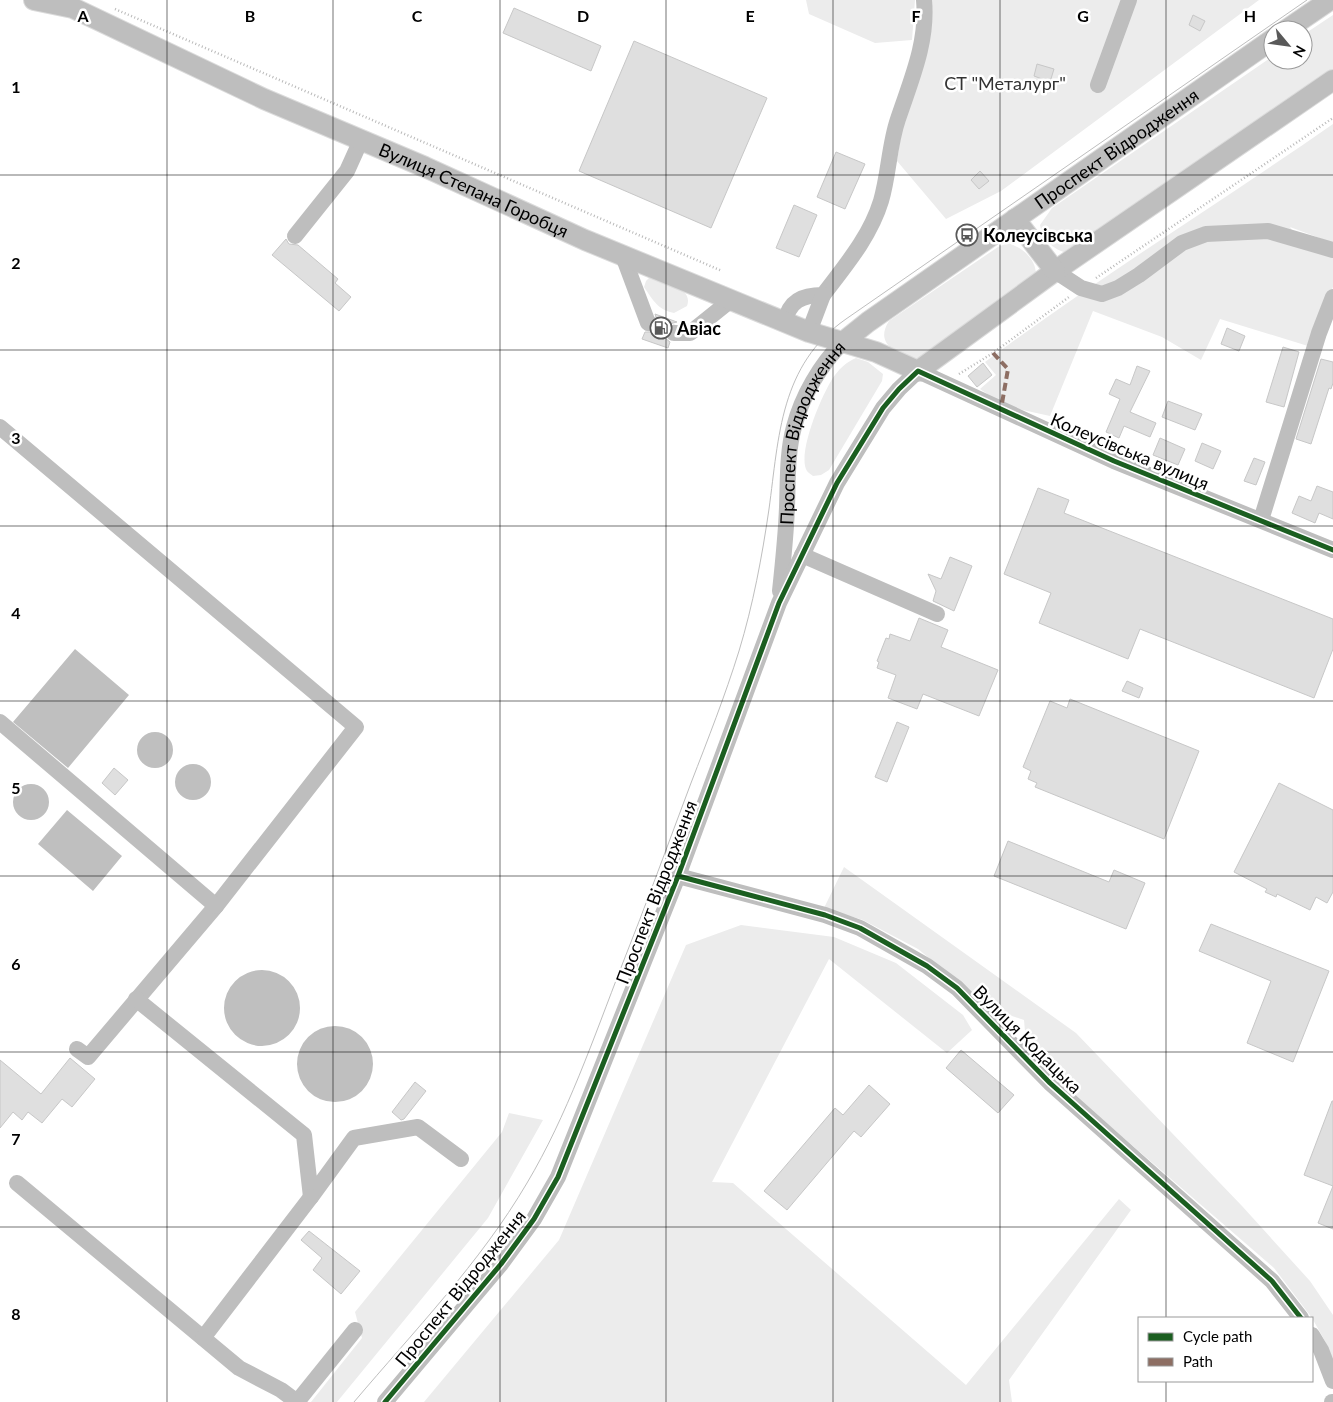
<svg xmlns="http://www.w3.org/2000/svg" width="1333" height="1402" viewBox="0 0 1333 1402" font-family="Lato,sans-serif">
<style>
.green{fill:#ececec}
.water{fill:#bfbfbf}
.building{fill:#dfdfdf;stroke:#c7c7c7}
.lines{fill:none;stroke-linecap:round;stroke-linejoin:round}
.minor-tunnel{stroke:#d9d9d9;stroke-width:16;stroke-dasharray:16 8;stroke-linecap:butt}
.major-casing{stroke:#dbdbdb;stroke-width:22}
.path{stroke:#b9b9b9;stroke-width:2.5;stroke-dasharray:1 2.5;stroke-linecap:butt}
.minor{stroke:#bebebe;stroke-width:16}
.major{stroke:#bebebe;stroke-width:20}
.tram{stroke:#bebebe;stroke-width:1}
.quiet{stroke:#8d6e63;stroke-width:4;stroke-dasharray:8 4;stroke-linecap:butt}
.cycleway-casing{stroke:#fff;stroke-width:8}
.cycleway{stroke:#1b5e20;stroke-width:5}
.grid{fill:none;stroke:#000;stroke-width:1;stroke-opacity:0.55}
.labels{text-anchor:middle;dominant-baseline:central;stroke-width:5;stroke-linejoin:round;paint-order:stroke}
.park-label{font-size:18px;fill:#333;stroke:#fff}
.street-label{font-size:18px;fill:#000;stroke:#fff}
.poi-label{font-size:18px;font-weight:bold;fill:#000;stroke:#fff;text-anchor:start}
.grid-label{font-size:16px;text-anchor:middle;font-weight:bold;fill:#000;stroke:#fff;stroke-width:5;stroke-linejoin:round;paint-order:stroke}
</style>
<rect width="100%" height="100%" fill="#fff"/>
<path class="green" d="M806,0H915L912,40L875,43L809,14Z
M927,0H1259L1001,191L946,219L897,161L903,122Z
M1333,15V73L1071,254C1055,251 1043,241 1040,225L1052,208L1273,56V60H1303V35Z
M1333,124V243L1290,227L1302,245L1333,254V287L1308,346L1220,319L1201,360L1162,337L1093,311L1050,416L1005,406L980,389L996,375L985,362C1098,278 1218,204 1333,124Z
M1008,243C1023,248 1036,259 1036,275L919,360L912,361C894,351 875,343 889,321L998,247Z
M650,277C663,282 694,287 687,306L674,313C658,310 653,300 644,287L646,281Z
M856,358L868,362L883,374L882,381L829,470L821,475L813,476C811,474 808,473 807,471C796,454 824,389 835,375C841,367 847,362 856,358Z
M844,867L1076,1033L1242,1206L1310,1281L1333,1315V1361L1325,1341L1312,1318L1274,1268L1059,1082L1026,1043L1024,1020L991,1009L918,949L863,920L824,908Z
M741,925L834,937L896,963L963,1015L972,1030L947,1053L829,959L712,1182L733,1183L966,1385L1119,1199L1131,1210L1009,1380L1012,1402H424L559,1240L686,945Z
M509,1113L543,1120L488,1218L337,1402H311L362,1338L355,1312L502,1132Z"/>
<path class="water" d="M75,649L129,695L68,768L13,722Z
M137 750a18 18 0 1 1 36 0a18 18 0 1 1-36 0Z
M175 782a18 18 0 1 1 36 0a18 18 0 1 1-36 0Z
M13 802a18 18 0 1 1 36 0a18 18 0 1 1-36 0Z
M67,810L122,856L93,891L38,844Z
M224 1008a38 38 0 1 1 76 0a38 38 0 1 1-76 0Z
M297 1064a38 38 0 1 1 76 0a38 38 0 1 1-76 0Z"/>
<path class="building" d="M514,8L601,46L591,71L503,33Z
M1193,15L1205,21L1200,31L1189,25Z
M634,41L767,98L711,228L579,171Z
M1037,64L1054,69L1050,82L1034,76Z
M836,152L865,164L845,209L817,197Z
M980,171L989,181L979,189L971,180Z
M794,205L817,215L799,257L776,248Z
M286,239L289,244L298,245L338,279L335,283L351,297L339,311L272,255Z
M655,314L677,322L669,324L665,328V338L670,342L668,348L642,339L645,332H651L656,329L658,324Z
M1227,328L1245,336L1239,351L1221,344Z
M1283,347L1299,352L1284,407L1266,402Z
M1321,359L1333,362V383L1331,389L1329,388L1311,444L1296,439Z
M983,363L992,375L977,387L968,376Z
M1137,366L1150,371L1130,412L1156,423L1150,437L1124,426L1119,438L1106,432L1120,399L1109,394L1116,379L1130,385Z
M1168,401L1202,414L1195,430L1162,417Z
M1160,438L1185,449L1178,465L1153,455Z
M1202,443L1221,451L1213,469L1195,461Z
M1254,458L1265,462L1256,485L1244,481Z
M1317,486L1333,492V519L1319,513L1315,523L1292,513L1299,496L1311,501Z
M1038,488L1069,500L1064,513L1333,619V649L1314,698L1140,629L1128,659L1039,623L1051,593L1004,574Z
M950,557L972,566L954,611L933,601L936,591L928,574L941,579Z
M919,618L948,630L941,647L998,670L979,716L923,694L917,709L888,698L896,675L877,668L879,662L877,661L886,638L889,639L890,634L910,641Z
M1127,681L1143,688L1139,698L1122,691Z
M1070,699L1199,751L1164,839L1035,787L1037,783L1028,779L1031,771L1023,767L1050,701L1067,708Z
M897,722L909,727L887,782L875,777Z
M114,768L128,780L115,795L102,783Z
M1279,783L1333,810V892L1327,903L1316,897L1310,910L1277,894L1276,897L1265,892L1267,889L1234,872Z
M1008,841L1109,882L1114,870L1145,883L1126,929L994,876Z
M1211,924L1329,971L1293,1062L1247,1043L1271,981L1199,951Z
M961,1050L1014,1095L998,1113L946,1068Z
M70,1058L95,1079L72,1107L62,1099L42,1123L28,1112L22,1120L13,1112L0,1128V1060L41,1094Z
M415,1082L426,1091L404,1119L401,1120L392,1112Z
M869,1085L890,1104L861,1137L854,1131L787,1210L764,1191L835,1108L843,1115Z
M1332,1101H1333V1229L1318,1223L1333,1186L1304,1175Z
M309,1231L360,1271L341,1294L313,1270L322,1258L301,1240Z"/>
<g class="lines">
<path class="minor-tunnel" d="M648,323L674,333"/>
<g class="major-casing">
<g id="major">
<path id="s2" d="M34,0L73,8L264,99L425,167L585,240L809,332L876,352L918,371L1055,271L1333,80"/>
<path d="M1286,30L1330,0"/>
<path d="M1015,219L1055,271"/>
<path id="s3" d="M843,342L868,322L1273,39"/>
</g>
</g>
<path class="path" d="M115,9L722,271
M1096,278L1333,118
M959,374L993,353L1069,297"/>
<g class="minor">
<path d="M1098,85L1129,0"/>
<path d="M295,236L347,171L361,140"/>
<path d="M623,256L648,323"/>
<path d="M1055,271L1081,288L1102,294L1118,288L1139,275L1182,243L1206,234L1268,231L1333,250"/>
<path d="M785,322C789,301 802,295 823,295C845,266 870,237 881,201C889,174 889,145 898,119C911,80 928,42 924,0"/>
<path d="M809,332L823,295"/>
<path d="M674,333H690L731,300"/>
<path d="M0,427L356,727L216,906L88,1057L77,1049"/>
<path d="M1261,520L1319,333L1333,297"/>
<path d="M802,555L937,614"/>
<path id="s1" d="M780,591C783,563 786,535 787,507C788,481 787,452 794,427C802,396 820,365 843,342"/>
<path d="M0,722L216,906"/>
<path d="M678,876L825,915L860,928L927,966L957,988L1050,1083L1272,1281L1301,1318"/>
<path d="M136,999L304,1135L311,1197L354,1138L418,1127L461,1159"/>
<path d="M17,1183L239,1368L281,1390L297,1402"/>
<path d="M1312,1335L1321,1350L1333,1381"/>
<path d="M203,1338L311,1197"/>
<path d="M297,1402L355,1330"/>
<path d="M385,1402L501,1264L534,1219L558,1177L678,876L779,603L837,483L883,408L899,389L918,371L1114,461L1333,550"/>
<path d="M1332,1402H1333"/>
</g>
<use href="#major" class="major"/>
<path class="tram" d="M354,1402C414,1331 480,1263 527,1183C567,1116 594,1037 622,965C646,905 668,844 691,783C708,739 725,696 739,651C753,605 762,557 769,509C779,436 780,365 846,319L1307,0"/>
<path class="quiet" d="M993,353L1008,369L1001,409"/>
<g class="cycleway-casing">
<path id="cycleway" d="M678,876L825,915L860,928L927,966L957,988L1050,1083L1272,1281L1301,1318
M385,1402L501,1264L534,1219L558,1177L678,876L779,603L837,483L883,408L899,389L918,371L1114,461L1333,550"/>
</g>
<use href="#cycleway" class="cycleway"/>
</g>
<path class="grid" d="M167,0V1402M333,0V1402M500,0V1402M666,0V1402M833,0V1402M1000,0V1402M1166,0V1318M0,175H1333M0,350H1333M0,526H1333M0,701H1333M0,876H1333M0,1052H1333M0,1227H1333M1166,1381V1402"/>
<defs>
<g id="bus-ring" transform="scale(1.125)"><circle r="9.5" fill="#fff" stroke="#595959" stroke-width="1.5"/><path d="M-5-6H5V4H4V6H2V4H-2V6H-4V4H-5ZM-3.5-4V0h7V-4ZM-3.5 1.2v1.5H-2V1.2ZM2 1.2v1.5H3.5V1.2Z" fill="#595959"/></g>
<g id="fuel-ring" transform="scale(1.125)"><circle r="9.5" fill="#fff" stroke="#595959" stroke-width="1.5"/><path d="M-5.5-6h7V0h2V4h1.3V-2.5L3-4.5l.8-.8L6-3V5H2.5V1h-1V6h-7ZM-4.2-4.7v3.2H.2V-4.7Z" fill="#595959"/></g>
</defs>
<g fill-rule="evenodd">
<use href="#bus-ring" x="967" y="235"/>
<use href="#fuel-ring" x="661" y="328"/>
</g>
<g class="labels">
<g class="park-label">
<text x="1005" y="83">СТ "Металург"</text>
</g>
<g class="street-label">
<text stroke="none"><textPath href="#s3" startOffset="335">Проспект Відродження</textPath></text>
<text stroke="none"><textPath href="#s2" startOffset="480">Вулиця Степана Горобця</textPath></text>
<text stroke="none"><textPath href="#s1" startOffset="164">Проспект Відродження</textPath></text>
<text transform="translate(1130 451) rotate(23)">Колеусівська вулиця</text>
<text transform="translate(656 892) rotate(-69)">Проспект Відродження</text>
<text transform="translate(1028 1039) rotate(45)">Вулиця Кодацька</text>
<text transform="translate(460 1288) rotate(-51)">Проспект Відродження</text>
</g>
<g class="poi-label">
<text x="983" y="235">Колеусівська</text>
<text x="677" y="328">Авіас</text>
</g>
</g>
<g class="grid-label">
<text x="83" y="22">A</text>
<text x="250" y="22">B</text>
<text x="417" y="22">C</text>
<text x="583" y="22">D</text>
<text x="750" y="22">E</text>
<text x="916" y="22">F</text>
<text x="1083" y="22">G</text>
<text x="1250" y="22">H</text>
<text x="16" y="93">1</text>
<text x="16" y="269">2</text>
<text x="16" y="444">3</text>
<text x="16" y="619">4</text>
<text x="16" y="794">5</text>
<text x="16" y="970">6</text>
<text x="16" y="1145">7</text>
<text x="16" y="1320">8</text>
</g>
<rect x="1138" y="1317" width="175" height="65" fill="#ffffff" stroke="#999999"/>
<rect x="1148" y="1333" width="25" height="8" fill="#1b5e20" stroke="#999999"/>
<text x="1183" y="1342" font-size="15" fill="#000000">Cycle path</text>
<rect x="1148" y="1358" width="25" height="8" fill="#8d6e63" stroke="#999999"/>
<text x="1183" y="1367" font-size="15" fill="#000000">Path</text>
<g transform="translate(1288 45) rotate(119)"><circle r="24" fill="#ffffff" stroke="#999999"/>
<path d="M0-4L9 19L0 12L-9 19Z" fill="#595959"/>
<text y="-8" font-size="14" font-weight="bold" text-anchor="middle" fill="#000000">N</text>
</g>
</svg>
